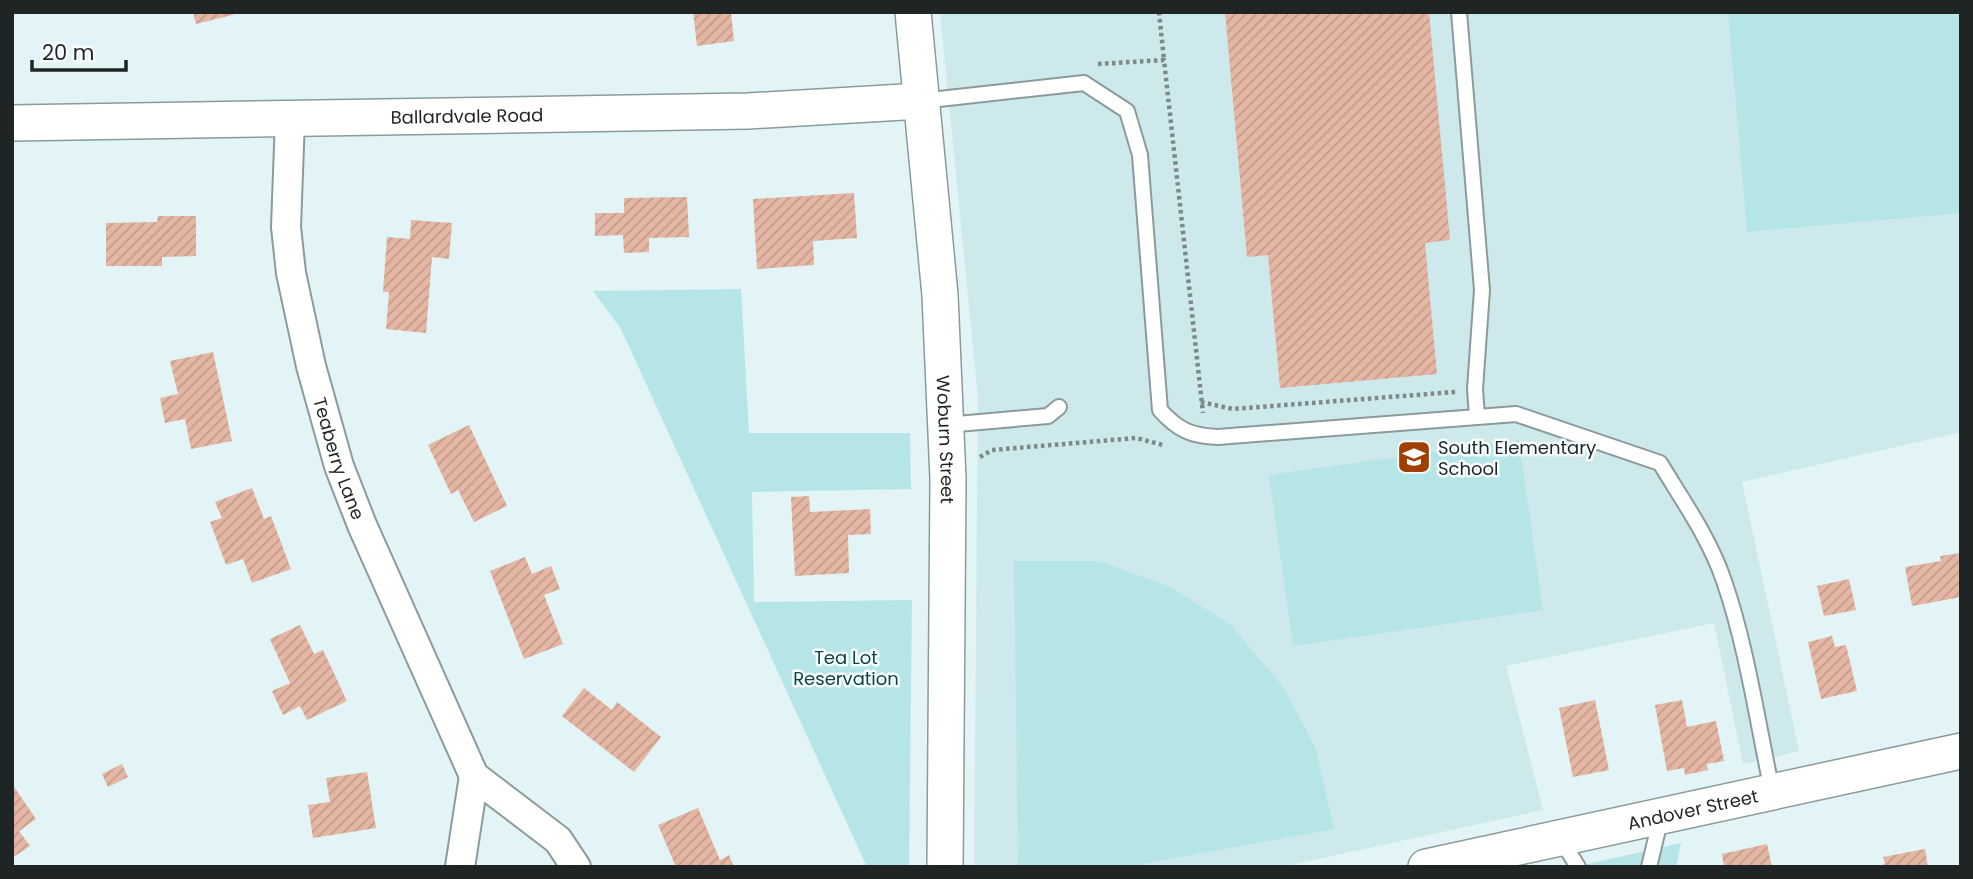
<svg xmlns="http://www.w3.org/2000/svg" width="1973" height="879" viewBox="0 0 1973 879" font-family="Poppins,sans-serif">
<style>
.built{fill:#cee9eb}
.park{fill:#b6e5e8}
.building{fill:url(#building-hatch)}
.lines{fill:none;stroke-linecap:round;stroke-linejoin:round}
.service-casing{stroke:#8b9b9c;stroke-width:18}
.minor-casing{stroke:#8b9b9c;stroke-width:32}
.tertiary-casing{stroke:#8b9b9c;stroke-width:38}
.path{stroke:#7d8989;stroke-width:4.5;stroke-dasharray:3.5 3.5;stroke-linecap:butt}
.service{stroke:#fff;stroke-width:14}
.minor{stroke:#fff;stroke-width:28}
.tertiary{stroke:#fff;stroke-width:35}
.labels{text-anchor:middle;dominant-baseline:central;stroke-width:5;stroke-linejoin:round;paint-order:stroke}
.street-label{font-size:18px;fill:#1f2525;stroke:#f8feff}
.poi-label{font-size:18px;fill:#1f2525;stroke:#f8feff;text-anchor:start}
.park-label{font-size:18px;fill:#0d4347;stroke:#f8feff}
</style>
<defs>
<pattern id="building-hatch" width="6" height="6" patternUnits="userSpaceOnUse" patternTransform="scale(1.75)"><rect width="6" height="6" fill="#e4b6a3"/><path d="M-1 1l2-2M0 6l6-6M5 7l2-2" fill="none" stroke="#c39c8c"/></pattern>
</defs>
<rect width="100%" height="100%" fill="#e2f4f5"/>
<path class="built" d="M940,12H1961V432L1742,482L1799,751L1743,764L1714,623L1506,666L1543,810L1281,867H974L978,398Z"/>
<path class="park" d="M1728,12H1961V213L1747,232Z
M741,289L749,433H910L911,489L752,492L754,602L912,600L909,867H867L621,329L593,291Z
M1519,440L1543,610L1293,646L1269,475Z
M1014,561H1099L1168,586L1230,624L1284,688L1316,749L1334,829L1126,867H1018Z
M1681,843L1676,867H1579V866Z"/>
<path class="building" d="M193,12H240V13L196,24Z
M693,12H731L734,41L697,46Z
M1225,12H1429L1450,240L1425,243L1437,374L1280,388L1268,255L1247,257Z
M854,193L857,238L813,241L814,265L757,269L753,199Z
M687,197L689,237L649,238V252L624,253L623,235L595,236V213H624V198Z
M158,216H196V256L162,257V266H106V223L157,222Z
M411,220L452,223L449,259L432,257L426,333L386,329L389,292H383L387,237L410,239Z
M213,352L232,441L191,449L185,419L165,423L160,398L178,394L170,361Z
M469,425L507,506L474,522L458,490L451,494L428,445Z
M252,488L264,519L271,516L291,569L252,583L243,559L226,565L210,522L222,518L215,502Z
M809,496L810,512L870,509L871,534L848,535L849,573L795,576L791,497Z
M1961,553V597L1912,606L1905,567L1941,561L1940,556Z
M525,557L532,574L551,566L560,589L544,595L563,644L524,659L490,571Z
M1849,579L1856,610L1824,616L1817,586Z
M300,625L314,654L323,650L347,701L307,720L300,706L283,715L272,691L290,683L270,639Z
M1832,636L1835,647L1846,645L1857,691L1821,699L1808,642Z
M584,688L612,710L617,702L661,737L634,772L562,716Z
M1595,700L1609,770L1573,777L1559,708Z
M1682,700L1687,727L1716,721L1724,761L1707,764L1708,770L1685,775L1684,768L1667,771L1655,705Z
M122,764L128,777L108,787L102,774Z
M367,772L376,828L313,838L308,805L330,802L326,778Z
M12,784L36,819L19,831L30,846L12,858Z
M698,808L720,860L729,855L734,867H676L658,825Z
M1767,844L1772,867H1724L1722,854Z
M1925,849L1928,867H1877L1885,864L1883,857Z"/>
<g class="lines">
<g class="service-casing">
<path id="service" d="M1459,12L1482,290L1475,389L1477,417
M921,101L1084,83L1127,111L1140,155L1160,410C1178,430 1191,436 1218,437L1516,414L1660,463C1683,501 1710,539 1724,581C1746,644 1758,724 1772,791
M946,425L1048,416L1059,407
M1560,838L1578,867
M1649,867L1661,817"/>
</g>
<g class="minor-casing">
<g id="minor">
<path id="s1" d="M290,119L286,227L291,273L311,366L339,466L362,525L474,776L558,840L576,867"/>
<path d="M460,867L474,776"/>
</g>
</g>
<g class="tertiary-casing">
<g id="tertiary">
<path id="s2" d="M913,12L940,295L948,479L945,867"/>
<path id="s3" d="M12,123L748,111L921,101"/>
<path id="s4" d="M1426,867L1961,751"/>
</g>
</g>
<path class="path" d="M1159,12L1164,60
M1098,64L1164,60L1203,413
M1201,402L1233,409L1455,392
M980,457L992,450L1136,438L1163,445"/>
<use href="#service" class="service"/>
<use href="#minor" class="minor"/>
<use href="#tertiary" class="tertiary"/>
</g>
<defs>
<g id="school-square" transform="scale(1.75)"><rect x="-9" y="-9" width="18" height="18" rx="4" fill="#a13f01" stroke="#f8feff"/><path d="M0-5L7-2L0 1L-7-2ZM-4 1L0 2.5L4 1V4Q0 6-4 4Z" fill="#fff"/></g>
</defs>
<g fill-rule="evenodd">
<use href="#school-square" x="1414" y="457"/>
</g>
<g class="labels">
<g class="street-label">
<text stroke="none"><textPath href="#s3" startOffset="455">Ballardvale Road</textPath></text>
<text stroke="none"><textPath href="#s2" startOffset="429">Woburn Street</textPath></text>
<text stroke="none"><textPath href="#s1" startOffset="346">Teaberry Lane</textPath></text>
<text stroke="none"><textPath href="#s4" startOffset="273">Andover Street</textPath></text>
</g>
<g class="poi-label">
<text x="1438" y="447">South Elementary<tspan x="1438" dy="21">School</tspan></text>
</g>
<g class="park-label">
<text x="846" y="657">Tea Lot<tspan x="846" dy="21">Reservation</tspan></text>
</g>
</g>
<rect width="1973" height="879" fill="none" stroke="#1f2525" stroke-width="28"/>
<path d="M32 60v10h94v-10" fill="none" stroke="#1f2525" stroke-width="3.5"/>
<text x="42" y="60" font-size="21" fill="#1f2525" stroke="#f8feff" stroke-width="5" paint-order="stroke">20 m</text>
</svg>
